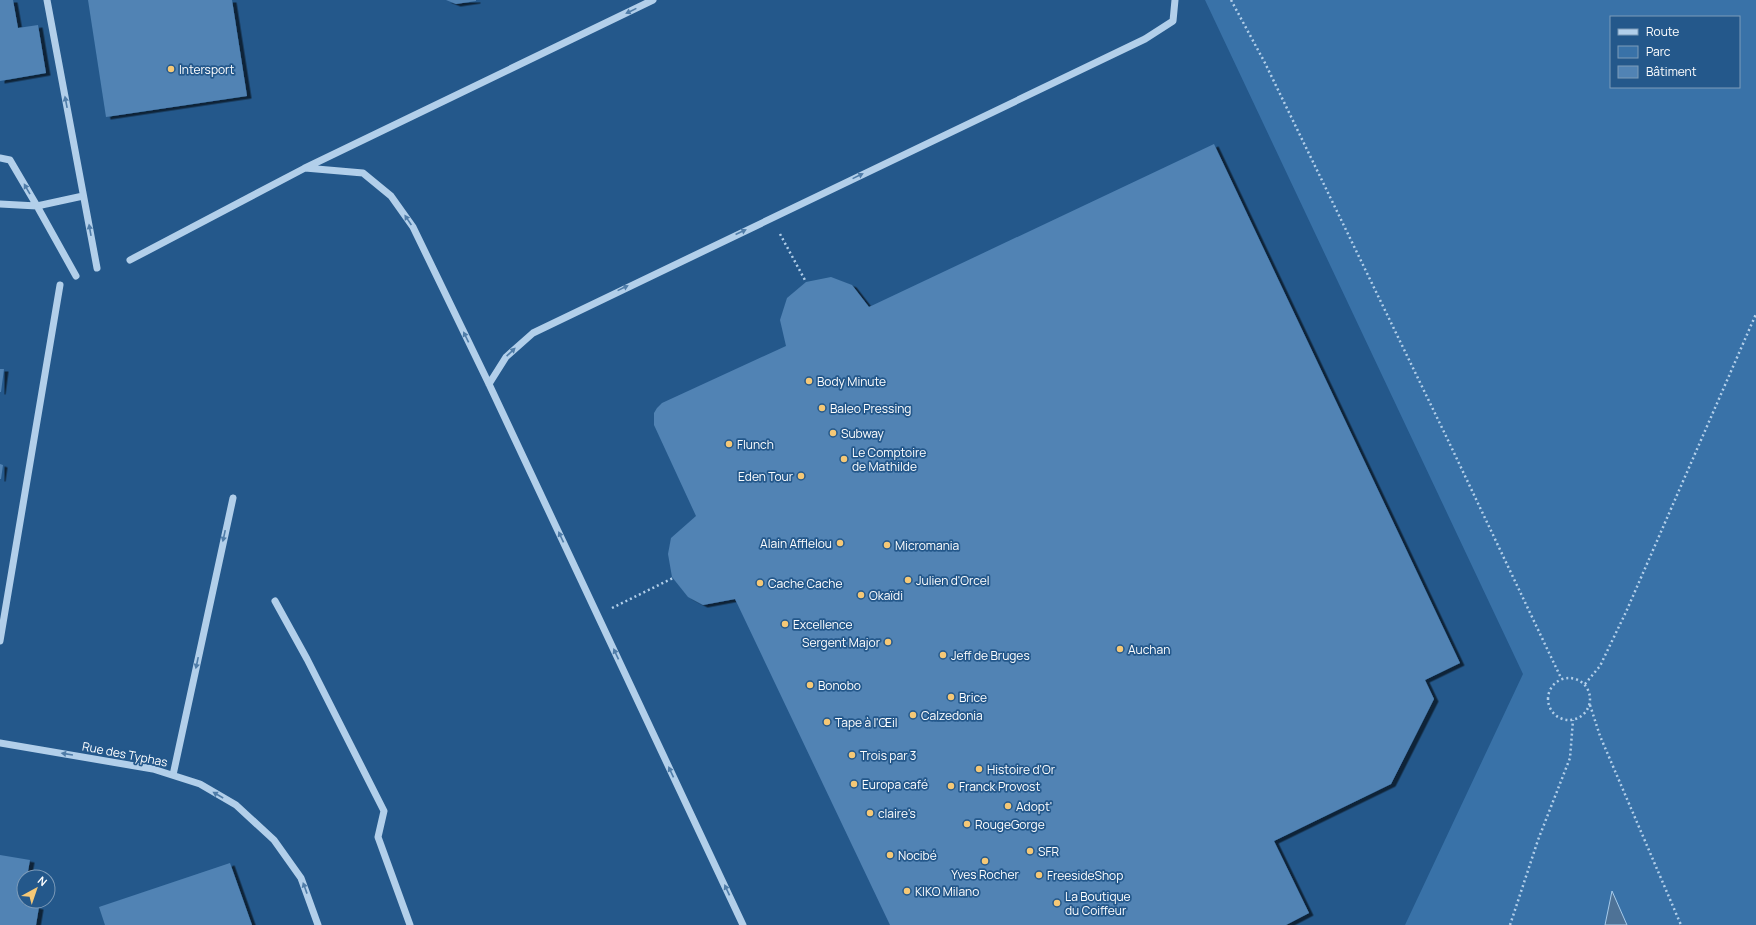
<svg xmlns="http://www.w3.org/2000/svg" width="1756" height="925" viewBox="0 0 1756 925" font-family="Manrope,sans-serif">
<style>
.green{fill:#3972a8;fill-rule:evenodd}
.water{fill:#4e7296;stroke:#a6cbeb}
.building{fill:#5183b4;filter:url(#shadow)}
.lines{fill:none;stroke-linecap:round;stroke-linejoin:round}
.path{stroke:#b2cfea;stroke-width:2.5;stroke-dasharray:2 3;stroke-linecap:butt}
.minor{stroke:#b2cfea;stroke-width:7}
.oneway{fill:#4f7ca8}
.poi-dot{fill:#f5c876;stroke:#24588b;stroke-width:1.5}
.labels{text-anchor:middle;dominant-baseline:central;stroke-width:3.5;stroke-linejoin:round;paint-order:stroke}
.poi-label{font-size:12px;fill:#fff;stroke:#24588b;text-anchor:start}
.street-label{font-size:12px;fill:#fff;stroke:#24588b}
</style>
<defs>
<filter id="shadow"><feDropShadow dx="4.5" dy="2.5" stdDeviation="0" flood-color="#0009"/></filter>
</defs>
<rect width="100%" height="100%" fill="#24588b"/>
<path class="green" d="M1205,0H1756V925H1405L1523,674ZM1611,17H1739V87H1611Z"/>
<path class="water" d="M1612,891L1627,925H1605Z"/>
<path class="building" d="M0,0H13L18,28L38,25L46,73L0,81Z
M88,0H232L247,96L106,117Z
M446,0H476V1L456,4Z
M1214,144L1460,663L1425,680L1434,699L1391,784L1274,841L1309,913L1286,925H890L735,599L703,605L688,597L672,577L668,554L671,538L696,516L654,425V413L657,408L662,403L786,346L780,320L787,298L806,282L831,277L852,285L869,307Z
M0,369H4L1,392H0Z
M0,464L3,465L1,479H0Z
M0,855L30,860L27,877H24L23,904L39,907L36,925H0Z
M230,863L252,925H105L99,907Z"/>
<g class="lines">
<path class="path" d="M1231,0L1265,63L1446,436L1561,678
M780,234L806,282
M612,608L673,578
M1548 699a21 21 0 1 1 42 0a21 21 0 1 1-42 0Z
M1585,684L1600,666L1626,612L1756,314
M1590,705L1600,736L1681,925
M1510,925L1538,840L1570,758L1573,720"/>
<path class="minor" d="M47,0L97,268
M0,158L10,160L37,206L83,196
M305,168L363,173L391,196L413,227L489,384L743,925
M0,204L37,206L76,276
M130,260L305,168L653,0
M489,384L506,357L533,333L1145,39L1173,21L1175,0
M275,601L307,659L384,811L378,837L410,925
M0,641L60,285
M0,743L153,769L200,784L236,805L274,840L301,878L318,925
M173,775L233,498"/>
</g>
<defs><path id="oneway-solid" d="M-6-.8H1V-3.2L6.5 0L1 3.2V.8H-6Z"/></defs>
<g class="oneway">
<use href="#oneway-solid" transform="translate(631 11) rotate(154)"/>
<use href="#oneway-solid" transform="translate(66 102) rotate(-101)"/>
<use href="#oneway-solid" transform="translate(858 176) rotate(-26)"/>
<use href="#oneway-solid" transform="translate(27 189) rotate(-120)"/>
<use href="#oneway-solid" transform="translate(408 220) rotate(-124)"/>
<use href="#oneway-solid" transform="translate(90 230) rotate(-100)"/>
<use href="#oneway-solid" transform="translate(741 232) rotate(-25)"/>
<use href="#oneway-solid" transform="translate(623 288) rotate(-26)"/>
<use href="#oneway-solid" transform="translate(466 337) rotate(-116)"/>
<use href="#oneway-solid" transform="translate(511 352) rotate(-43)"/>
<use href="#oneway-solid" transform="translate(224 536) rotate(102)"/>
<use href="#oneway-solid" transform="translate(561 537) rotate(-115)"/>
<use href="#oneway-solid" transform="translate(616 654) rotate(-115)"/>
<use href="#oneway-solid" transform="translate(197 663) rotate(102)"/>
<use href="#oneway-solid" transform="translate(67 754) rotate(-171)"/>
<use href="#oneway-solid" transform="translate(671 772) rotate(-115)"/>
<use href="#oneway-solid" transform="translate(218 795) rotate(-150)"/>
<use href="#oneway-solid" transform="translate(305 888) rotate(-110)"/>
<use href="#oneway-solid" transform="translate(727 890) rotate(-115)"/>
</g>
<g class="poi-dot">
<circle cx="171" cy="69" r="4"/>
<circle cx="809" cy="381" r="4"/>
<circle cx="822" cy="408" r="4"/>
<circle cx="833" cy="433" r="4"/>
<circle cx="729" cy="444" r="4"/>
<circle cx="844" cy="459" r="4"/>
<circle cx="801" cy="476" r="4"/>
<circle cx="840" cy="543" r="4"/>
<circle cx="887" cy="545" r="4"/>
<circle cx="908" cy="580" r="4"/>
<circle cx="760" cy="583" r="4"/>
<circle cx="861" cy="595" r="4"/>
<circle cx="785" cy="624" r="4"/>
<circle cx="888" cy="642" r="4"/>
<circle cx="1120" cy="649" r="4"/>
<circle cx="943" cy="655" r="4"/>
<circle cx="810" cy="685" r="4"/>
<circle cx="951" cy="697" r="4"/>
<circle cx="913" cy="715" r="4"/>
<circle cx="827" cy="722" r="4"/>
<circle cx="852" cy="755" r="4"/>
<circle cx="979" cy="769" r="4"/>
<circle cx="854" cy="784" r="4"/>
<circle cx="951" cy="786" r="4"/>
<circle cx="1008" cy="806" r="4"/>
<circle cx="870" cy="813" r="4"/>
<circle cx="967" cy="824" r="4"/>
<circle cx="1030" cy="851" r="4"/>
<circle cx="890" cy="855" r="4"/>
<circle cx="985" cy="861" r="4"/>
<circle cx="1039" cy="875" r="4"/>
<circle cx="907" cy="891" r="4"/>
<circle cx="1057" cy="903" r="4"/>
</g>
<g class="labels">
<g class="poi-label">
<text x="179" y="69">Intersport</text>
<text x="817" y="381">Body Minute</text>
<text x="830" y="408">Baleo Pressing</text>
<text x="841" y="433">Subway</text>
<text x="737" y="444">Flunch</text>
<text x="852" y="452">Le Comptoire<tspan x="852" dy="14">de Mathilde</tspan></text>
<text x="793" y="476" text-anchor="end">Eden Tour</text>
<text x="832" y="543" text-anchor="end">Alain Afflelou</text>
<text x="895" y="545">Micromania</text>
<text x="916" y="580">Julien d'Orcel</text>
<text x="768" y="583">Cache Cache</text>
<text x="869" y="595">Okaïdi</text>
<text x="793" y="624">Excellence</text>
<text x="880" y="642" text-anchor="end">Sergent Major</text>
<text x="1128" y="649">Auchan</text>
<text x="951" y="655">Jeff de Bruges</text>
<text x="818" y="685">Bonobo</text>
<text x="959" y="697">Brice</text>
<text x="921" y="715">Calzedonia</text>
<text x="835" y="722">Tape à l'Œil</text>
<text x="860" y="755">Trois par 3</text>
<text x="987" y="769">Histoire d'Or</text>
<text x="862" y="784">Europa café</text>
<text x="959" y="786">Franck Provost</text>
<text x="1016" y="806">Adopt'</text>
<text x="878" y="813">claire's</text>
<text x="975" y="824">RougeGorge</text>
<text x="1038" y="851">SFR</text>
<text x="898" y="855">Nocibé</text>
<text x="985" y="874" text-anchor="middle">Yves Rocher</text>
<text x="1047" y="875">FreesideShop</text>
<text x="915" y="891">KIKO Milano</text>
<text x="1065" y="896">La Boutique<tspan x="1065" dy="14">du Coiffeur</tspan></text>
</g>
<g class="street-label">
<text transform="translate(125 754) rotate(11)">Rue des Typhas</text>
</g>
</g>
<rect x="1610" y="16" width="130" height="72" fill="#24588b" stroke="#7c9bb9"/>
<rect x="1618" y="29" width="20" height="6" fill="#b2cfea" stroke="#7c9bb9"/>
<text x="1646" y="36" font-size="12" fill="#ffffff">Route</text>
<rect x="1618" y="46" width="20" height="12" fill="#3972a8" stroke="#7c9bb9"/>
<text x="1646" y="56" font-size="12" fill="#ffffff">Parc</text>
<rect x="1618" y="66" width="20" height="12" fill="#5183b4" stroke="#7c9bb9"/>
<text x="1646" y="76" font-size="12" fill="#ffffff">Bâtiment</text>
<g transform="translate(36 889) rotate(40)"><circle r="19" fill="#24588b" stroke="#7c9bb9"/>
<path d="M0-3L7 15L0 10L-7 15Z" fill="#f5c876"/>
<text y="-6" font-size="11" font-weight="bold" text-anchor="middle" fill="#ffffff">N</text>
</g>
</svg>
